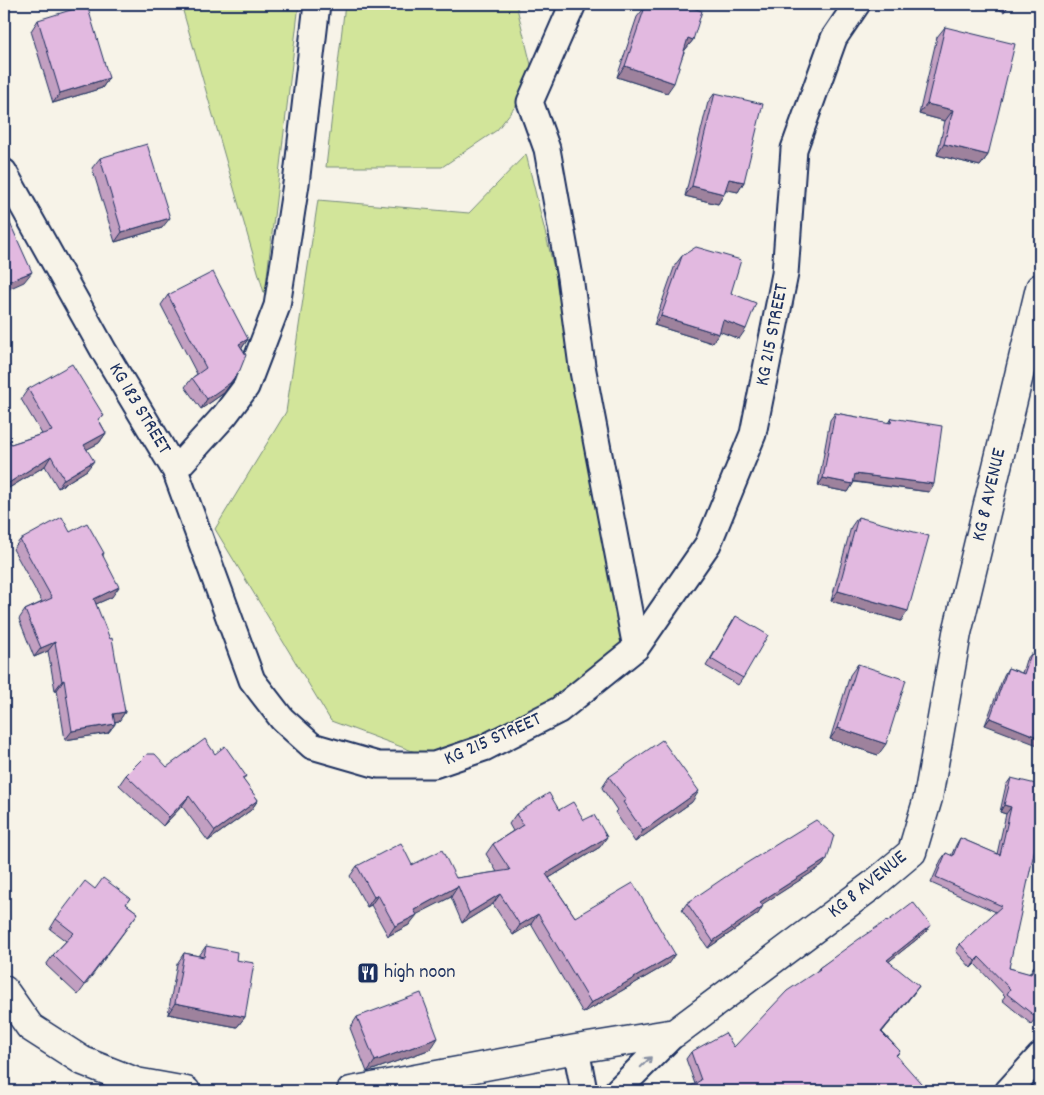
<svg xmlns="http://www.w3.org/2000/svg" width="1044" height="1095" viewBox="0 0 1044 1095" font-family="Dekko,sans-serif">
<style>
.green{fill:#d2e59a;stroke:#768a7c}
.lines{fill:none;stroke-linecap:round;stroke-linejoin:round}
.minor-casing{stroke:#1b2f5e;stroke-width:29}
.tertiary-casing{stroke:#1b2f5e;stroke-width:31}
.minor{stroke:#f7f3e8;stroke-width:25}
.tertiary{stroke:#f7f3e8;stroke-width:28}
.wall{fill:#c29fc1;stroke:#1b2f5e}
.shaded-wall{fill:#9e829d;stroke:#1b2f5e}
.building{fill:#e2b9e0;stroke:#1b2f5e}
.oneway{stroke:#8991a3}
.labels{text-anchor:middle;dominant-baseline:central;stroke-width:4;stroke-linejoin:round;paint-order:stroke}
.street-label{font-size:20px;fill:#1b2f5e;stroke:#f7f3e8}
.poi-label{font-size:20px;fill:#1b2f5e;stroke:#f7f3e8;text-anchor:start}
</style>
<rect width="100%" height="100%" fill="#f7f3e8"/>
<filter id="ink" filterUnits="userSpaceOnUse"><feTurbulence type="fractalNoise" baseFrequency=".02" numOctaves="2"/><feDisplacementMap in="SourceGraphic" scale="10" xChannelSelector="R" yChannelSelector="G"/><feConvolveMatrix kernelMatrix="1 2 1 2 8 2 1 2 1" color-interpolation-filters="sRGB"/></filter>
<g filter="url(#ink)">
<path class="green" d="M181,4H299L267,276V303Z
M345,4H516L535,81L497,130L442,167H326Z
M526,154L644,636L456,767L331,721L215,529L286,412L318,200L469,213Z"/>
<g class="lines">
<g class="minor-casing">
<path id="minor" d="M573,4L530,102L547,149L570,277L582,366L636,648
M4,172L105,353L175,470L252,680L282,719L312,746L378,765H434L484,748L559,710L636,648L708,544L753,434L785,274L794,149L834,38L857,4
M175,470L225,415L246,387L277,306L296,184L317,4
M576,1049L584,1091
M617,1091L675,1033
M1008,1091L1040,1056"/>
</g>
<g class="tertiary-casing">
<path id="tertiary" d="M4,990L30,1027L83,1061L136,1082L186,1091
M351,1091L576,1049L675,1033L874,884L912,852L928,798L957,633L1040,288"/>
</g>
<use href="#minor" class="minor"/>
<use href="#tertiary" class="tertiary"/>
</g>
<path class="wall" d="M652,4H680L693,40L685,50L667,93L617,77L637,17L645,7L650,8Z
M991,4H1010L1004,12Z
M38,20L109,78L102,88L53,103L31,31Z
M945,27L988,155L980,166L937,155L945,121L919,114L937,37Z
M715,93L744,182L738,192L726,189L724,194L718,204L685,196L708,102Z
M100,158L162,228L115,242L92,168Z
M682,256L731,293L739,339L720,331L712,343L654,325L675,265Z
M168,295L248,339L242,348L224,393L201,409L185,387L192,378L197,374L161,305Z
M28,389L100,422L106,433L99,443L87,449V470L58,488L45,466L4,491V432L11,444L42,434L21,399Z
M835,413L889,423L892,418L929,492L854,482L848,492L818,486L830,420Z
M858,517L901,621L831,601L851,527Z
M70,532L104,553L103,555L112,597L96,604L125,712L119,721L115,722V724L108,733L65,740L57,690H55L48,651L34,657L19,619L25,610L42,602L13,549L20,540Z
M736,616L743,678L738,685L706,666Z
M1031,654L1040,657L985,725L1004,675L1008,668L1022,673L1026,660Z
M858,664L878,755L830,739L850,675Z
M215,754L246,776L243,780L258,800L251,810L208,841L182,806L163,826L119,785L126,775L167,767Z
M609,777L692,802L635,842L615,812L617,810L602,788Z
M1011,778L1009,968L1029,974L1034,966L1040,971V1013L1031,1024L1002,1000L1005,996L975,964L971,968L956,951L960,944L996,912L931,883L941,860L946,853L951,856L956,845L960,838L997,854L1006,814L1000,812L1006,785Z
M559,810L600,847L549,878L575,917L668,964L583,1013L531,924L513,935L493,904L462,923L451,897L416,914L409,925L388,936L371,905L367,907L350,876L357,866L412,865L456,878L497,872L486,854L493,844L513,831L509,824L516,814Z
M827,859L822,866L762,904L758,914L708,948L682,910L687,903Z
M95,889L130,898L126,904L138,913L78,995L46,965L53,955L66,941L50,929L56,919Z
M887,922L931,925L926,932L889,961L914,993L882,1032L900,1051L897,1055L695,1084L686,1059L691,1052L734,1047L817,971L819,968Z
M206,946L236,960L245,1017L237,1027L168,1014L177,964L184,953L199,956Z
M357,1017L431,1049L367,1072L350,1028Z"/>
<path class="shaded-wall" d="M688,38L693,40L685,50L681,49Z
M625,66L674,83L667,93L617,77Z
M109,78L102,88L53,103L60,93Z
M927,104L953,110L945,121L919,114Z
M944,144L988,155L980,166L937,155Z
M729,179L744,182L738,192L722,189Z
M692,186L724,194L718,204L685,196Z
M170,218L162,228L115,242L122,232Z
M32,272L24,282L4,291V283Z
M661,316L719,334L712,343L654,325Z
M723,320L746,329L739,339L716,330Z
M248,339L241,349L239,344Z
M240,370L224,393L201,409L207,399Z
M106,433L99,443L78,454L84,445Z
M51,456L45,466L4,491V486Z
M94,461L87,470L58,488L64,479Z
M855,474L934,484L929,492L850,481Z
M823,478L853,484L848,492L818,486Z
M119,587L112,597L87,608L94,599Z
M838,591L908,611L901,621L831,601Z
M55,642L48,651L34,657L41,648Z
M64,680L57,690H55L62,681Z
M125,712L119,721L107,723L113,714Z
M990,718L1040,738V746L985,725Z
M115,724L108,733L65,740L72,731Z
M838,728L886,744L878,755L830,739Z
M699,791L692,802L635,842L643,831Z
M189,796L182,806L163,826L169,817Z
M258,800L251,810L208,841L215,831Z
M1004,805L1011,807L1006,814L1000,812Z
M607,837L600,847L539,884L546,874Z
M827,859L822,866L755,909L760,902Z
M458,886L451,897L406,920L414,910Z
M500,894L493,904L462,923L469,913Z
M378,895L371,905L367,907L374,897Z
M763,906L758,914L708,948L713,941Z
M538,914L531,924L513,935L520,925Z
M417,915L409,925L388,936L395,926Z
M931,925L926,932L882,967L887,960Z
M675,954L668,964L583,1013L591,1003Z
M979,957L975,964L971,968L975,961Z
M919,986L914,993L876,1039L881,1032Z
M175,1003L245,1017L237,1027L168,1014Z
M438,1038L431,1049L367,1072L375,1061Z
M10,1048L4,1056V1052Z"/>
<path class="building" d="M655,4H680L702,11L693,40L688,38L674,83L625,66L645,7L653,9Z
M87,5L109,78L60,93L38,20Z
M945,27L1015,44L988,155L944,144L953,110L927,104Z
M715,93L763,104L744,182L729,179L724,194L692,186Z
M147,144L170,218L122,232L100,158Z
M4,210L32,272L4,283Z
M696,247L741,260L731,293L756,303L746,329L723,320L719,334L661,316L682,256Z
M213,272L248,339L239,344L246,355L240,370L230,383L207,399L192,378L206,368L168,295Z
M72,364L104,416L98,419L106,433L84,445L94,461L64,479L51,456L4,486V432L11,444L52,431L28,389Z
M835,413L891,423L892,418L942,426L934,484L855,474L853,484L823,478Z
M62,517L70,532L87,523L104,553L102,554L119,587L94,599L110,639L112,638L125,712L113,714L115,724L72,731L64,680L62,681L55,642L41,648L25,610L52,598L20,540Z
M858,517L929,536L908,611L838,591Z
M736,616L768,635L743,678L711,659Z
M1031,654L1040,657V738L990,718L1008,668L1024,674Z
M858,664L906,680L886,744L838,728Z
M205,739L215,754L225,746L246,776L242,778L258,800L215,831L189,796L169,817L126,775L147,754H155L167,767Z
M662,740L699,791L643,831L623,802L626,800L609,777Z
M1011,778L1040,785V825L1009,968L1031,974L1034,966L1040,971V1012L1036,1017L1007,994L1010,989L979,957L975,961L960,944L1002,906L936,877L946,853L953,856L960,838L1000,855L1011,807L1004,805Z
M549,793L559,810L573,802L584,820L594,815L607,837L546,874L575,917L633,883L675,954L591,1003L538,914L520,925L500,894L469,913L458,886L414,910L417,915L395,926L378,895L374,897L357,866L401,843L412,865L442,850L456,878L510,870L493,844L523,825L516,814Z
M816,820L834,835L827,859L760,902L763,906L713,941L687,903L737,869Z
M103,878L130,898L126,904L138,913L84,985L53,955L74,933L56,919L85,881L95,889Z
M913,902L931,925L887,960L919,986L881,1032L900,1051L896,1055L928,1091H683L701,1080L691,1052L725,1033L734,1047L787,991L820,969L819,968L859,939L886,921L887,922Z
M206,946L237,952L236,960L254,963L245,1017L175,1003L184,953L204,957Z
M421,993L438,1038L375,1061L357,1017Z
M4,1039L10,1048L4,1052Z"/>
<defs><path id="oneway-shaft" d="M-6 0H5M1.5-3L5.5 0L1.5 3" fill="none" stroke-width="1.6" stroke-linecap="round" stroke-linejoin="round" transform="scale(1.25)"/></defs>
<use class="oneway" href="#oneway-shaft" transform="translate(646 1062) rotate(-45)"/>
</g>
<defs>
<g id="restaurant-square" transform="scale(1.125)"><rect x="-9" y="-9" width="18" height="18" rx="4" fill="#1b2f5e" stroke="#f7f3e8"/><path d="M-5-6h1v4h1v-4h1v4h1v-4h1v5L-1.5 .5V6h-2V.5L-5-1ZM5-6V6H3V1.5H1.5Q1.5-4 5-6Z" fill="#fff"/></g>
</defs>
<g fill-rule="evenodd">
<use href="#restaurant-square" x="368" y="973"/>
</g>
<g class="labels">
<g class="street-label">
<text transform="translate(773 335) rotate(-79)">KG 215 STREET</text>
<text transform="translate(139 409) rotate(59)">KG 183 STREET</text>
<text transform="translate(990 495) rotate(-77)">KG 8 AVENUE</text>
<text transform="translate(493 740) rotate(-24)">KG 215 STREET</text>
<text transform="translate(868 885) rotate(-39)">KG 8 AVENUE</text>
</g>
<g class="poi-label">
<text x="384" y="973">high noon</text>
</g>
</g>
<rect width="1044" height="1095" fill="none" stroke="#f7f3e8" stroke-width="20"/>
<rect x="10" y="10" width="1024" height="1075" fill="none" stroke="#1b2f5e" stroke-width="2" filter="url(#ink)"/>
</svg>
